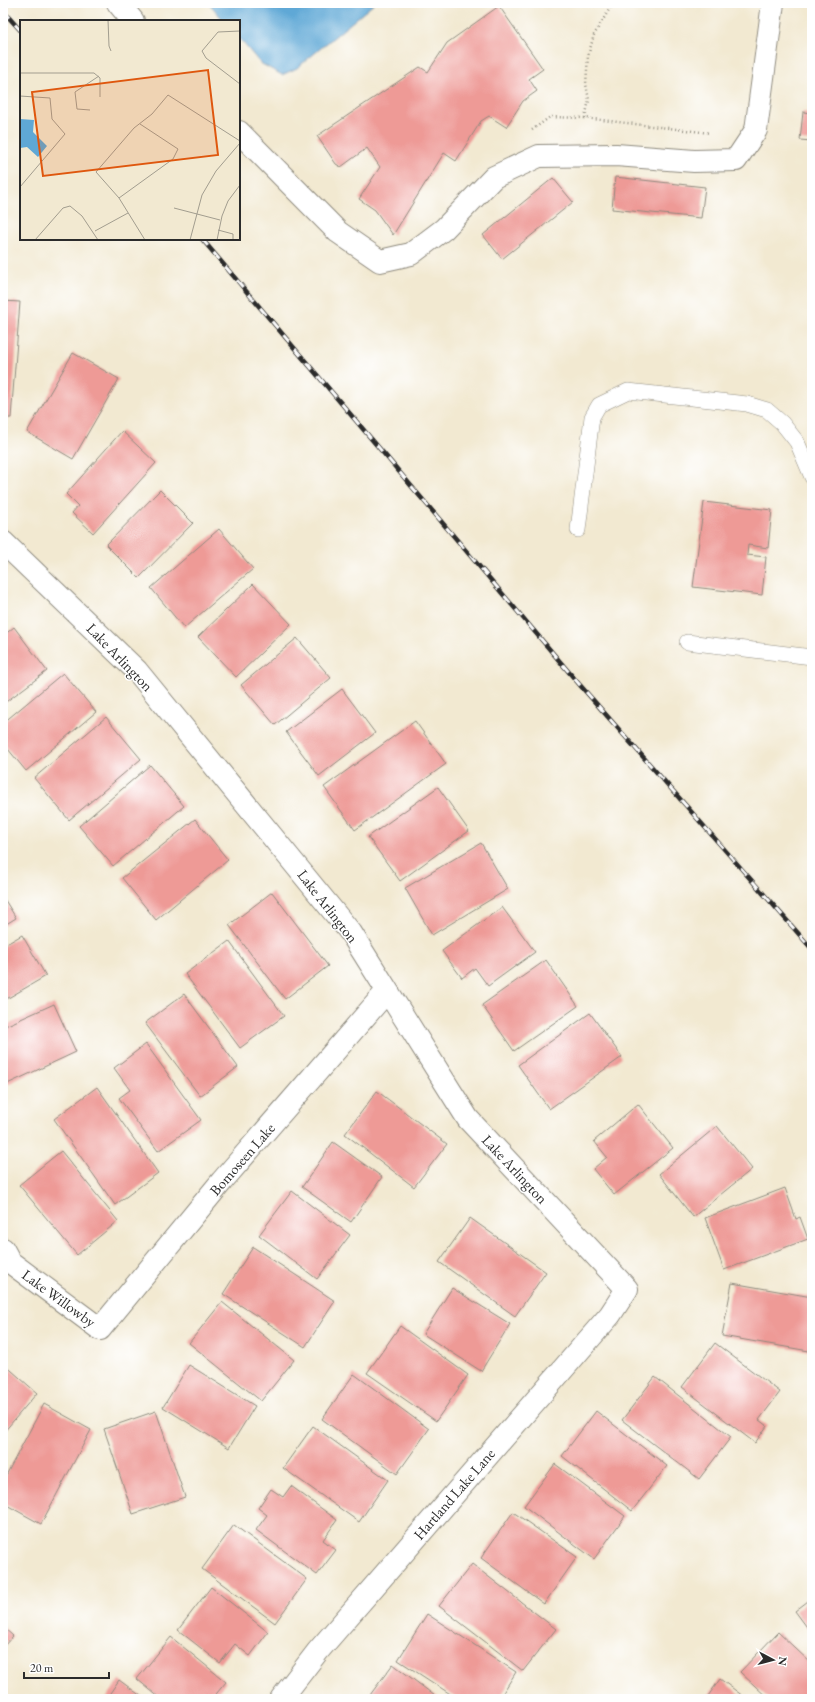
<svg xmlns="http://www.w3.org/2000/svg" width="815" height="1702" viewBox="0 0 815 1702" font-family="'EB Garamond',serif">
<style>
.water{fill:#5fa8d6;stroke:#456a80}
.building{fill:#ee9a96}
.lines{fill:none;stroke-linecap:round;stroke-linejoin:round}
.lane-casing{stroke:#8e8a7e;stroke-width:16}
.street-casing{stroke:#8e8a7e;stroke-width:24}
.path{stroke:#8e8a7e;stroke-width:2.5;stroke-dasharray:1 3;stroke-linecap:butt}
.lane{stroke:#fff;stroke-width:15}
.street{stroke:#fff;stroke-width:22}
.rail-casing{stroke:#2b2b2b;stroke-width:4.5}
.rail{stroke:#fff;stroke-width:3;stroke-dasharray:9;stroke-linecap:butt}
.labels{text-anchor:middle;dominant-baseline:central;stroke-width:3;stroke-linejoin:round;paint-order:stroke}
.street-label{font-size:15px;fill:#2b2b2b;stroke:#fff}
.inset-road{fill:none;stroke:#a29d8f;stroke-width:1}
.view{fill:#df570e;fill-opacity:0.15;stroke:#df570e;stroke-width:2}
.inset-edge{fill:none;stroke:#2b2b2b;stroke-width:2}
</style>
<rect width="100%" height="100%" fill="#fff"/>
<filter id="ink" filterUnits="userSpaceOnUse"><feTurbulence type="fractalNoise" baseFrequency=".025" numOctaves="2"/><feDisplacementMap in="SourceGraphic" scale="8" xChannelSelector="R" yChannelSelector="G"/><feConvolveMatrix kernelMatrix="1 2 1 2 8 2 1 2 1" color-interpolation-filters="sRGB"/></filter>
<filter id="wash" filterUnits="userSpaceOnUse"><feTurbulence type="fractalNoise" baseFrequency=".012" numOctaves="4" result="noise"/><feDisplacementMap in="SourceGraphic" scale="16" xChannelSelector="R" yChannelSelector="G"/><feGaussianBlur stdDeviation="0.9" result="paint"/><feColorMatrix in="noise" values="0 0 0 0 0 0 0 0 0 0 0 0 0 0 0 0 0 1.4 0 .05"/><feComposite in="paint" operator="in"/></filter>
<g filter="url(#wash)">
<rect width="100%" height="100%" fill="#f2e9d1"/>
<path class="water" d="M209,3H375L297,68L282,75L260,63L239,38V21H224Z"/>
<g id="blocks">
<path class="building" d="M499,6L543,69L529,79L537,91L523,101L506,127L489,116L481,121L456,161L444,153L393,235L375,210L359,199L380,167L367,148L341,167L336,164L317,136L420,67L428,72L447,43Z
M803,112L812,113V141L800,140Z
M615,177L705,187L701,218L612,209Z
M553,178L573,202L502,259L483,235Z
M3,301L20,302L11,418H3Z
M73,353L119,379L73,459L27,432Z
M122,431L156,463L93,533L72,513L78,506L66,494Z
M160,490L193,523L139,578L106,545Z
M704,502L772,510L768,548L748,545L747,555L766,557L762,595L693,587Z
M219,529L253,569L184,628L151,588Z
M253,584L291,624L236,677L198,637Z
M14,627L47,671L3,704V636Z
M297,638L331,678L275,725L241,685Z
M63,673L96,712L26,771L3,743V723Z
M342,689L375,733L319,776L286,732Z
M106,717L141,759L69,820L34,778Z
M415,721L446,764L355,830L324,787Z
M150,765L184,806L113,866L79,826Z
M438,787L469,831L400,881L368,837Z
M195,819L228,860L156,920L122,878Z
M481,843L508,889L432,935L405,888Z
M272,892L328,966L285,999L229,925Z
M3,897L16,918L3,926Z
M502,907L535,952L488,986L475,968L462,978L442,951Z
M22,935L46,976L3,1001V946Z
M229,941L284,1016L240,1048L185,974Z
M546,960L578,1006L514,1051L482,1005Z
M184,994L238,1067L200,1096L145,1023Z
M54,1004L76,1052L3,1086V1027Z
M590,1013L622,1057L549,1109L518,1065Z
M146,1044L201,1120L158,1151L119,1098L130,1090L114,1068Z
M97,1087L158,1173L115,1205L54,1119Z
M377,1091L447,1144L414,1187L345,1134Z
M638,1104L673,1148L614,1195L593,1169L607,1157L594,1141Z
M717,1126L752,1169L693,1217L659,1174Z
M333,1142L382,1177L351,1222L302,1187Z
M61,1151L118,1221L77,1255L19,1185Z
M785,1188L796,1219L800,1217L808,1239L724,1270L705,1218Z
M292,1191L350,1235L317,1279L259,1235Z
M470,1218L546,1272L515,1316L439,1262Z
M253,1247L335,1301L305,1347L223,1294Z
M732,1283L812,1297V1331L809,1351L722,1336Z
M452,1288L510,1324L481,1371L423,1334Z
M222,1302L294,1360L261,1401L189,1343Z
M400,1326L468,1375L436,1421L367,1373Z
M715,1343L780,1392L759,1420L767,1426L755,1443L682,1387Z
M3,1363L37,1393L3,1433Z
M189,1365L255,1406L229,1448L163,1407Z
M354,1374L429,1429L397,1474L322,1419Z
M655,1377L731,1437L699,1479L622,1420Z
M44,1404L91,1430L41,1524L3,1503V1481Z
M156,1411L185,1497L133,1514L104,1429Z
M596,1411L667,1466L632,1511L562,1456Z
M313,1426L388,1480L359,1522L283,1468Z
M555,1464L625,1516L594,1559L524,1506Z
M291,1486L337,1520L323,1540L336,1550L317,1575L256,1530L267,1515L258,1508L271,1489L283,1497Z
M513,1512L577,1557L544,1604L481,1558Z
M234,1525L307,1579L275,1623L202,1569Z
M472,1564L556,1629L523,1671L439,1606Z
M211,1587L268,1632L250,1656L235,1644L220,1663L178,1630Z
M812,1598V1634L795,1611Z
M427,1614L516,1672L499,1699H458L398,1660Z
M3,1627L13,1636L3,1647Z
M778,1632L812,1664V1699H769L740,1672Z
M171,1637L226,1682L212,1699H161L137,1679Z
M393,1664L439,1699H367Z
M720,1679L747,1699H706Z
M119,1680L145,1699H106Z"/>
</g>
</g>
<g filter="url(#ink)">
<use href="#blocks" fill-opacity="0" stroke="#8e8a7e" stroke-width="1"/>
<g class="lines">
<g class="lane-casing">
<path id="lane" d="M578,530L592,417L599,405L628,391L747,404L767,410L782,423L797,442L812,477
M687,642L812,657"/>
</g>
<g class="street-casing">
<path id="street" d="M118,3L133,21
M239,132L338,232L380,261L411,254L444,229L494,177L539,156L616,155L694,161L736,160L756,130L773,3
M3,542L137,671L351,933L468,1119L627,1289L610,1315L318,1651L281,1699
M3,1249L10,1262L100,1329L222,1181L387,991"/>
</g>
<path class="path" d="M585,118L589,100L586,84L588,56L594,35L613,3
M532,130L550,117L585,118L710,133"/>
<use href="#lane" class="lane"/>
<use href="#street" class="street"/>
<g class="rail-casing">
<path id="rail" d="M3,11L21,31
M202,239L579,684L812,949"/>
</g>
<use href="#rail" class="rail"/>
</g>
</g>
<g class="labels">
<g class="street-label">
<text transform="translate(120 657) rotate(46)">Lake Arlington</text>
<text transform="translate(328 906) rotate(52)">Lake Arlington</text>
<text transform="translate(242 1159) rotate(-49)">Bomoseen Lake</text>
<text transform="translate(515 1169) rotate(47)">Lake Arlington</text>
<text transform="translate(59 1298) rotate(36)">Lake Willowby</text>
<text transform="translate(454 1494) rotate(-49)">Hartland Lake Lane</text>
</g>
</g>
<g transform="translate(20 20)">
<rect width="220" height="220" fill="#f2e9d1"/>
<path d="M0,99L14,100L13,112L27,126L18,137L7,127L0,128Z" fill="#5fa8d6"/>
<path class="inset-road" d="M88,0L89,26L91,31M220,11L198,12L182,31L186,38L220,64M0,53H74L80,58V77M0,76L30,78L32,99L45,114L0,167M70,90L57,89L55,72L79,56M99,178L153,139L158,129L120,104M154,188L200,200M198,210L213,214V220M75,211L108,193M15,220L43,188L50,186L62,196L78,220M125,220L99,178L76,152L114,108L132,94L148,75L220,121M170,220L182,175L196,151L220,123M197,220L202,196L208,181L220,165"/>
<path class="view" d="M188,50L198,135L23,156L12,72Z"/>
<rect width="220" height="220" class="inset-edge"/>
</g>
<rect width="815" height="1702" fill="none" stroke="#fff" stroke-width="16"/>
<g transform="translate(773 1660) rotate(97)" stroke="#ffffff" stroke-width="3" paint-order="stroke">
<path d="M0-3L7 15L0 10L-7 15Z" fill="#2b2b2b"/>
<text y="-6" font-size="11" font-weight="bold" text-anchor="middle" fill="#2b2b2b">N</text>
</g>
<path d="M24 1672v6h85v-6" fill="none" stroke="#2b2b2b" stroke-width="2"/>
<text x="30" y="1672" font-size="12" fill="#2b2b2b" stroke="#ffffff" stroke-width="3" paint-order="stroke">20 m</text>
</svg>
